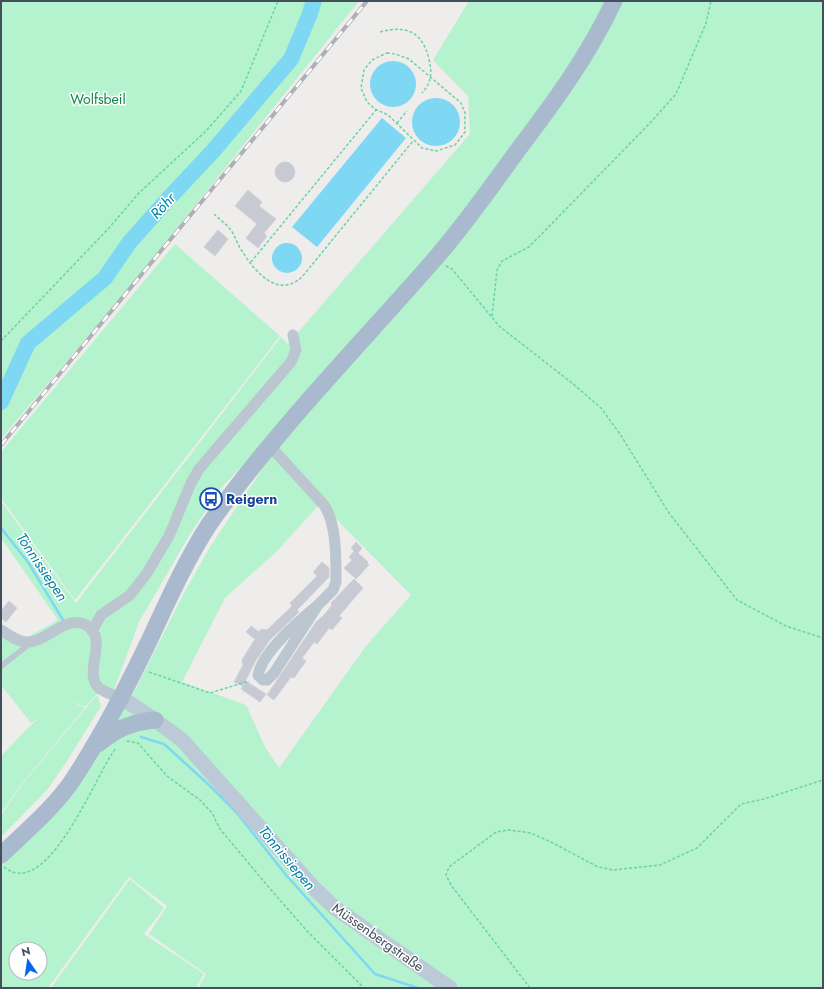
<svg xmlns="http://www.w3.org/2000/svg" width="824" height="989" viewBox="0 0 824 989" font-family="Jost,sans-serif">
<style>
.green{fill:#b5f2ce;fill-rule:evenodd}
.water{fill:#7ed7f3}
.lines{fill:none;stroke-linecap:round;stroke-linejoin:round}
.stream{stroke:#7ed7f3;stroke-width:2.5}
.river{stroke:#7ed7f3;stroke-width:16}
.building{fill:#c7cad3;stroke:#cfd2d9}
.path{stroke:#6ad3a2;stroke-width:1.5;stroke-dasharray:3 2;stroke-linecap:butt}
.service{stroke:#bbc6d0;stroke-width:5.5}
.minor{stroke:#bbc6d0;stroke-width:11}
.secondary{stroke:#bcc9d7;stroke-width:15}
.primary{stroke:#a9bace;stroke-width:17}
.rail-casing{stroke:#adb1b7;stroke-width:4}
.rail{stroke:#fff;stroke-width:2.5;stroke-dasharray:8;stroke-linecap:butt}
.labels{text-anchor:middle;dominant-baseline:central;stroke-width:3;stroke-linejoin:round;paint-order:stroke}
.park-label{font-size:14px;fill:#0e814b;stroke:#fff}
.transit-label{font-size:14px;font-weight:bold;fill:#164399;stroke:#fff;text-anchor:start}
.street-label{font-size:14px;fill:#434f5b;stroke:#fff}
.water-label{font-size:15px;font-style:italic;fill:#0180a9;stroke:#fff}
</style>
<rect width="100%" height="100%" fill="#efecec"/>
<path class="green" d="M1,1H359L136,279L1,439Z
M469,1H823V988H198L206,974L149,934L167,906L129,877L48,988H1V860L105,744L134,692L183,595L210,547L273,453L319,505L276,552L225,598L182,682L246,705L265,747L279,768L366,646L411,595L342,525L273,449L267,440L222,487L190,534L139,622L114,690L97,694L85,707L66,699L85,708L24,781L1,813V756L39,717L31,723L1,685V632L19,642L58,620L1,538V501L76,603L281,337L288,344L470,134L468,96L433,60ZM16,949H40V973H16Z
M175,244L280,336L75,600L1,498V452Z
M97,695L101,706L67,761L47,790L1,837V815L24,782Z
M130,879L164,908L144,934L204,974L196,988H51Z"/>
<path class="water" d="M370 84a23 23 0 1 1 46 0a23 23 0 1 1-46 0Z
M412 122a24 24 0 1 1 48 0a24 24 0 1 1-48 0Z
M382,118L406,138L317,247L292,227Z
M272 258a15 15 0 1 1 30 0a15 15 0 1 1-30 0Z"/>
<g class="lines">
<path class="stream" d="M1,528L28,562L63,620
M141,737L164,744L208,784L237,813L286,875L375,974L418,988"/>
<path class="river" d="M1,402L28,343L105,278L129,243L168,199L213,151L291,59L309,16L314,1"/>
</g>
<path class="building" d="M275 172a10 10 0 1 1 20 0a10 10 0 1 1-20 0Z
M248,190L262,202L259,206L276,219L264,233L267,236L258,248L246,238L257,224L235,206Z
M218,230L228,239L215,256L204,247Z
M356,542L362,548L358,553L368,562L367,563L369,565L356,579L344,568L352,560L349,557L354,551L351,548Z
M322,562L329,568V577L297,610L299,612L269,641L255,662L243,686L246,681L266,694L260,702L241,689L243,686L234,682L243,665L242,660L255,639L246,632L251,626L259,632L261,629L267,630L292,606L290,603L317,576L313,572Z
M354,579L363,588L339,616L342,618L332,630L329,628L317,644L314,642L302,658L306,661L294,678L291,677L274,700L267,695L316,622L325,614L332,605L331,603Z
M9,601L17,608L6,622L1,618V611Z"/>
<g class="lines">
<path class="path" d="M380,32C406,25 422,31 429,59C432,73 432,82 422,93
M387,53L395,54L409,59L461,103L465,113V132L455,145L436,151L422,148L388,115L375,109L367,102L361,88L364,70L372,60Z
M397,123L407,111
M214,214C219,219 225,223 230,229C235,235 237,244 242,251C255,272 278,299 302,277L413,141
M251,262L376,110
M446,266L452,269L499,326L572,383L601,408L620,434L669,513L737,600L786,626L823,638
M492,316L497,270L502,261L529,247L650,123L676,94L706,23L711,1
M1,341L108,229L139,193L206,131L241,91L278,1
M149,672L210,693L249,681
M127,741L138,743L167,776L200,800L212,813L220,829L266,884L306,930L364,988
M4,867C48,903 97,771 116,748
M530,988L451,885L446,875L449,867L496,832L509,830L531,833L551,842L598,867L613,870L660,865L697,848L741,804L764,799L823,780"/>
<path class="service" d="M1,666L31,643"/>
<path class="minor" d="M270,446L324,505C337,525 336,558 336,582L333,590L318,605L274,673L267,680H263L258,675C263,651 300,620 318,605
M1,630C9,635 16,641 26,642C45,644 66,614 86,625C110,638 82,673 99,688C105,693 114,695 122,698
M92,631L101,615L130,595L147,573L169,536L191,483L199,469L291,362L296,350L293,335"/>
<path class="secondary" d="M122,698L155,720L182,740L314,888L335,908L450,988"/>
<path class="primary" d="M98,744C116,729 132,722 155,720
M1,855C25,832 56,806 74,778C103,734 127,687 150,639C168,600 186,560 210,523C277,429 358,347 434,260C463,227 489,190 515,154C552,105 588,57 614,1"/>
<g class="rail-casing">
<path id="rail" d="M1,445L367,1"/>
</g>
<use href="#rail" class="rail"/>
</g>
<defs>
<g id="bus-ring" transform="scale(1.15)"><circle r="9.5" fill="#fff" stroke="#1a4fb4" stroke-width="1.5"/><path d="M-5-6H5V4H4V6H2V4H-2V6H-4V4H-5ZM-3.5-4V0h7V-4ZM-3.5 1.2v1.5H-2V1.2ZM2 1.2v1.5H3.5V1.2Z" fill="#1a4fb4"/></g>
</defs>
<g fill-rule="evenodd">
<use href="#bus-ring" x="211" y="499"/>
</g>
<g class="labels">
<g class="park-label">
<text x="98" y="99">Wolfsbeil</text>
</g>
<g class="transit-label">
<text x="226" y="499">Reigern</text>
</g>
<g class="street-label">
<text transform="translate(378 937) rotate(35)">Müssenbergstraße</text>
</g>
<g class="water-label">
<text transform="translate(163 206) rotate(-48)">Röhr</text>
<text transform="translate(42 567) rotate(56)">Tönnissiepen</text>
<text transform="translate(287 858) rotate(50)">Tönnissiepen</text>
</g>
</g>
<rect width="824" height="989" fill="none" stroke="#434f5b" stroke-width="4"/>
<g transform="translate(28 961) rotate(347)"><circle r="19" fill="#ffffff" stroke="#b4b9bd"/>
<path d="M0-3L7 15L0 10L-7 15Z" fill="#0965eb"/>
<text y="-6" font-size="11" font-weight="bold" text-anchor="middle" fill="#434f5b">N</text>
</g>
</svg>
